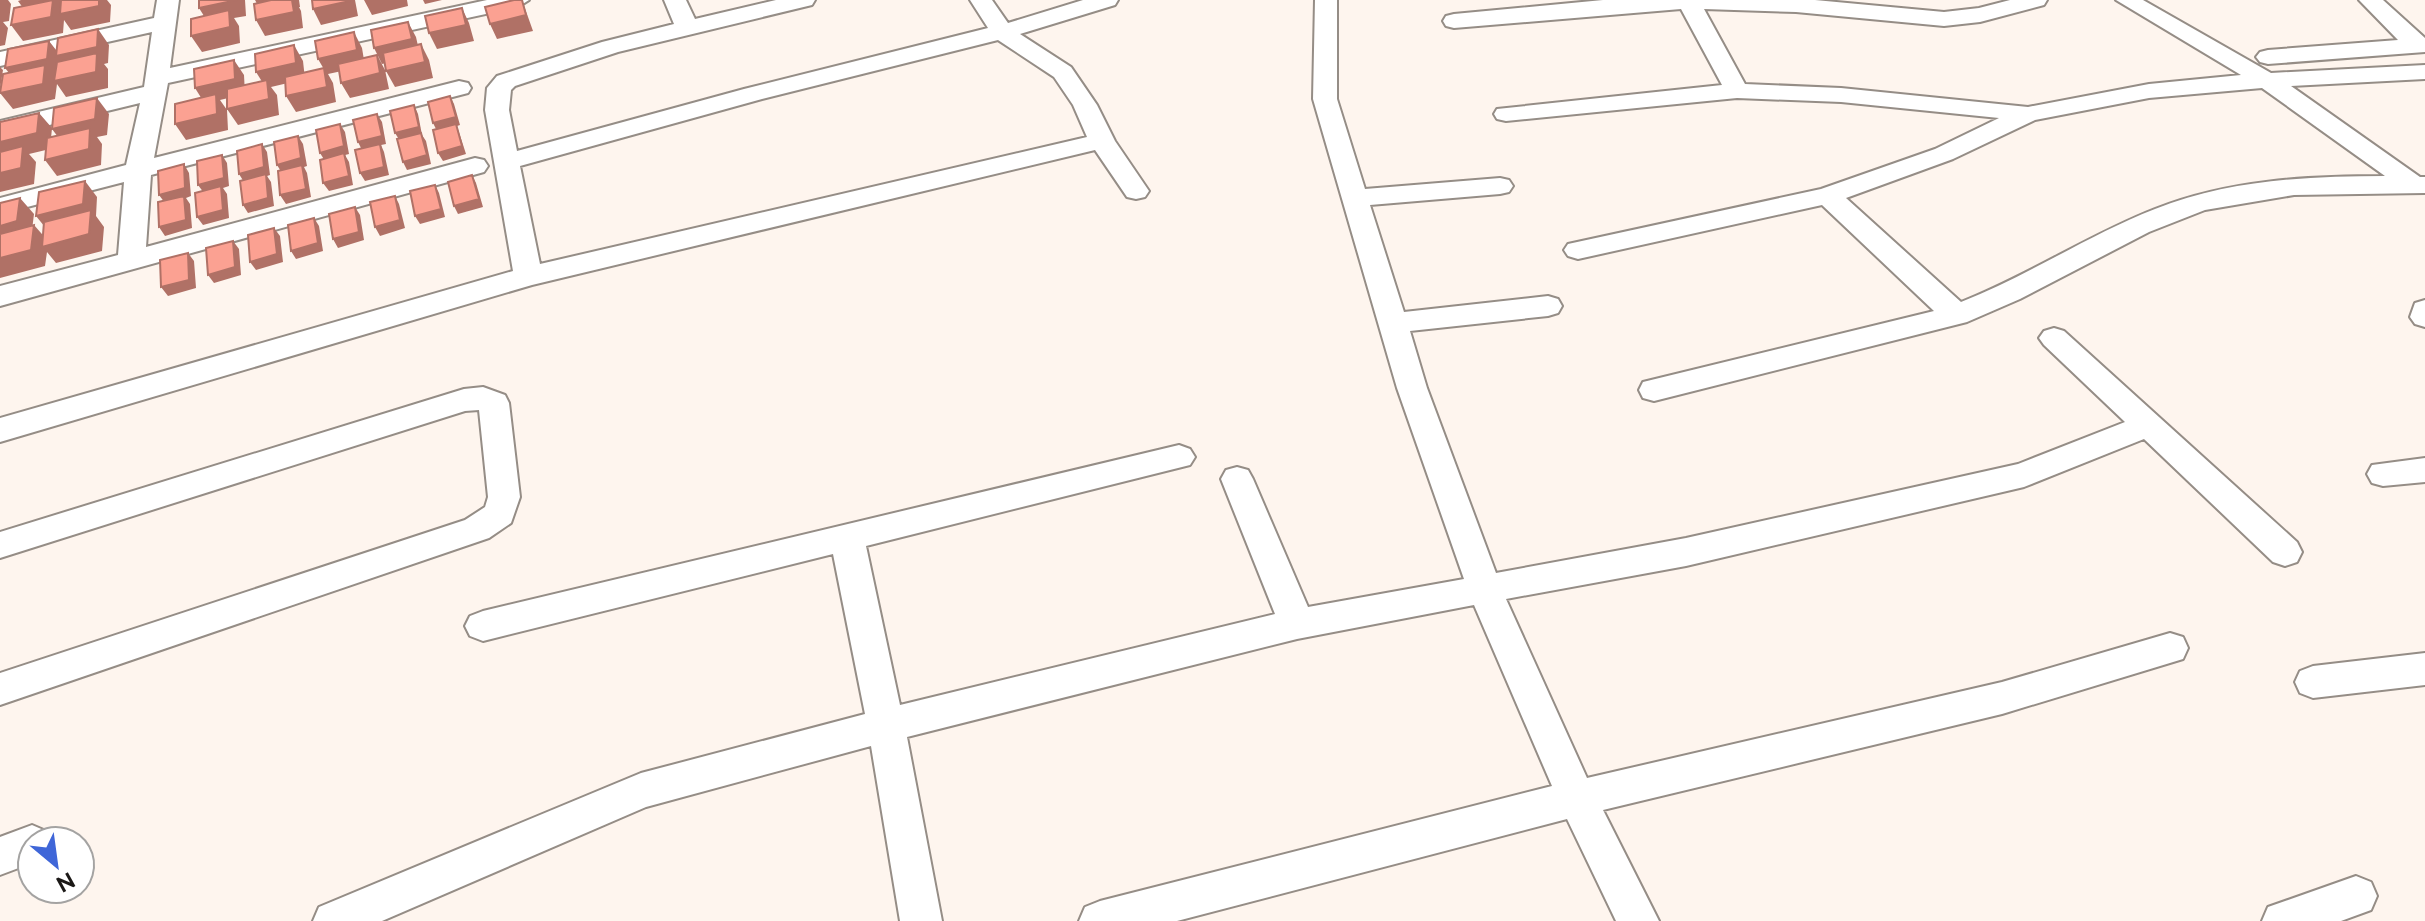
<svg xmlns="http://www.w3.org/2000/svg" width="2425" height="921" viewBox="0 0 2425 921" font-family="Raleway,sans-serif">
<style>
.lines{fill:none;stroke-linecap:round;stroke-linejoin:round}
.street-casing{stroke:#958d86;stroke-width:4}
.street{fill:#fff;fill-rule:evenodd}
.shaded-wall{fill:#b07166}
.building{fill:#fba192;stroke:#b07166;stroke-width:2}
</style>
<rect width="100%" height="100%" fill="#fef5ee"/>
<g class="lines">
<g class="street-casing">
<path id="street" d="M157,0H179L170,68L487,0H529L518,7L168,83L154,158L459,81L468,83L471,88L468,93L151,175L146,247L475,158L484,160L488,166L484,172L0,306V286L118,255L124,182L0,214V198L126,165L140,103L0,137V121L144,87L152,32L0,66V52L154,18Z
M664,0H686L695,19L776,0H815L812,5L618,52L515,86L511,90L509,110L517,151L744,89L988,28L970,0H992L1008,23L1083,0H1118L1115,5L1020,34L1071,67L1097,105L1115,141L1149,191L1145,197L1136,199L1127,197L1095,150L532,285L0,442V418L513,271L485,110L487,88L497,76L602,42L674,24ZM998,40L1054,77L1073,105L1087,137L540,264L520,166L762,99Z
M1315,0H1337V99L1365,189L1500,178L1509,180L1513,186L1509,192L1500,194L1370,205L1404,312L1548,296L1558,299L1562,306L1558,313L1548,316L1410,331L1427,388L1496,573L1686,538L2018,464L2125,422L2044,345L2039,338L2044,331L2054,328L2064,331L2297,542L2302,552L2297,562L2285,566L2273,562L2144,439L2024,487L1686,566L1506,599L1587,778L2002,682L2170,633L2183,637L2188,648L2183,659L2002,714L1603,810L1659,921H1616L1567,819L1177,921H1079L1085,907L1100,901L1552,786L1474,605L1297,639L907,737L942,921H900L871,746L646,807L382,921H313L319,907L641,773L865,714L833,554L483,641L470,636L465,626L470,616L483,611L1179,445L1190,449L1195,457L1190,465L866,546L900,705L1275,614L1221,479L1226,470L1237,467L1248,470L1253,479L1308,607L1464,579L1397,388L1313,99Z
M1603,0H1815L1944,12L1979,8L2010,0H2047L2044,5L1980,22L1944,26L1796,12L1704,9L1745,84L1841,88L2028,107L2149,84L2241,75L2116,0H2143L2271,73L2425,65V79L2291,86L2420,177H2425V193L2294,195L2205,210L2149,232L2020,299L1967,322L1654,401L1643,398L1639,390L1643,382L1934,311L1822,205L1578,259L1568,256L1564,250L1568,244L1821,189L1935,149L1999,118L1841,102L1737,98L1506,121L1497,119L1494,114L1497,109L1722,85L1681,9L1454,28L1446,26L1443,21L1446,16L1454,14ZM2262,88L2385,176C2307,176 2228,180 2155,209C2088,235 2028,276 1961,302L1846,198L1953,159L2035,120L2149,98Z
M2359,0H2383L2425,38V52L2268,64L2260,62L2256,57L2260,52L2268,50L2398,40Z
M2425,300V327L2415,324L2410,317L2415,303Z
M483,387L505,395L509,403L520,497L511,523L489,538L0,705V673L465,520L485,507L488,497L479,410L465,411L0,558V532L464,389Z
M2425,458V482L2383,486L2372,483L2367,474L2372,465Z
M2425,653V685L2313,698L2300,693L2295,682L2300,671L2313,666Z
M32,825L46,831L51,841H32V863L0,875V837Z
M2356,876L2371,882L2377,896L2371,910L2341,921H2262L2268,907Z"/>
</g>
<use href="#street" class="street"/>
</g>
<path class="shaded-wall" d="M0,0H8L11,4L9,21L3,22L8,28L5,45L0,46Z
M21,0H107L111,5L110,22L71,30L64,20L63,33L23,41L11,25L29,16L18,1Z
M237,0H245L246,16L234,18L239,26L240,43L202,52L191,36L209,24L199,8Z
M255,0H299L300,7H299L301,11L303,28L265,36L256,20L263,15Z
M350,0H355L358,16L321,25L313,9Z
M364,0H407L408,6L372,15Z
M423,0H442L425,4Z
M522,0L533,31L497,39L490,24Z
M462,8L469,23L474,41L437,49L429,33Z
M408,22L416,37L420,55L382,64L374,48Z
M98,29L109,45L108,63L104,64L108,69V88L66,97L57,84L55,99L13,109L0,93L18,84L5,68L49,41L60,55Z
M354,32L362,48L365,66L328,74L333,83L336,102L296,112L286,96L325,71L318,59Z
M421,44L429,60L433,78L395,87L386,71Z
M294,45L303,61L305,79L271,87L277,95L279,115L238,125L227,109L266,88L256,72Z
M377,55L385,70L389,89L350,98L341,83Z
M234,60L244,75L245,94L220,100L227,110L228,130L186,140L175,124L205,104L195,88Z
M0,67L3,70L0,89Z
M450,96L454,104L460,125L457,126L466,154L443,161L438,153L437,131L433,123Z
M97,98L109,114L107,135L97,137L102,144L101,165L57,176L45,160L64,145L52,129Z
M414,105L418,114L422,135L426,141L431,164L407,170L403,162L400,141L395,133Z
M39,113L52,128L50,149L29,154L36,162L34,184L0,192V142Z
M377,114L382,122L386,144L381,145L384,152L389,175L365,181L360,173L362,150L358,142Z
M340,124L345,132L349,154L345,155L349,162L353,185L329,191L323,183L325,161L320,153Z
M298,136L303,144L307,166L304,167L307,173L311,197L286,204L280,195L282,173L277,165Z
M262,144L267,152L270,175L267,176L271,182L274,206L248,213L243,205L244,182L239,174Z
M222,155L227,163L229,186L223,188L227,194L229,218L203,225L197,217L204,193L198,185Z
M184,164L189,173L191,196L186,198L190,204L192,228L165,236L159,227L165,203L159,195Z
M472,175L476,183L483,207L458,214L454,206Z
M85,181L97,197L96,216L104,227L102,251L56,263L47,252L45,266L0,278V258L34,225L48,241L49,232L36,216Z
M435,185L439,193L445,217L420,224L415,216Z
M395,196L399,204L405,228L380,236L375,227Z
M20,198L34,214L31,238L0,245V226Z
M355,207L360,215L364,240L338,248L333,239Z
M314,218L319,226L323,251L296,259L291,251Z
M274,228L280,236L283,262L256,270L250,262Z
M233,241L239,249L241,275L214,283L208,275Z
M188,253L194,261L196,288L168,296L161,287Z"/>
<path class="building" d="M53,0L51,17L11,25L14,8Z
M61,0H99V6L60,14Z
M199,0H237L199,8Z
M271,0H292L294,12L256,20L254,4Z
M312,0H350V1L313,9Z
M514,0H522L526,15L490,24L485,7Z
M462,8L466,25L429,33L425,16Z
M229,10L230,27L191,36V19Z
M408,22L412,39L374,48L371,30Z
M98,29L97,47L56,56L58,38Z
M354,32L357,50L318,59L315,41Z
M49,41L47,59L5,68L8,49Z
M421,44L425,62L386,71L383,53Z
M294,45L296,63L256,72L255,54Z
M97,53L96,72L54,81L57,62Z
M377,55L380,73L341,83L338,64Z
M234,60L235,79L195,88L194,69Z
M45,65L43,84L0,93L3,74Z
M324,68L327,87L286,96L285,77Z
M267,80L269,99L227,109V89Z
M216,94L217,114L175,124V104Z
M450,96L456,117L433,123L428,102Z
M97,98L95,119L52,129L54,108Z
M414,105L419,127L395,133L390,111Z
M39,113L37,133L0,142V122Z
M377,114L382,136L358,142L353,120Z
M340,124L344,146L320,153L316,130Z
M456,124L462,146L438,153L433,130Z
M90,128L89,149L45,160L47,138Z
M421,133L427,155L403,162L397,139Z
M298,136L301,158L277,165L274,142Z
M262,144L264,167L239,174L237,151Z
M380,144L384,167L360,173L355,150Z
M23,146L21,168L0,173V152Z
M344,153L349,176L323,183L320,160Z
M222,155L224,178L198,185L197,161Z
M184,164L185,188L159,195L158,171Z
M302,165L306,189L280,195L278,171Z
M266,174L268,198L243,205L240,181Z
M472,175L479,199L454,206L448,182Z
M85,181L83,204L36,216L39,192Z
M435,185L441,209L415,216L410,191Z
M221,186L223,210L197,217L195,193Z
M184,196L186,220L159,227L158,202Z
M395,196L400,220L375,227L370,202Z
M20,198L17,221L0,226V203Z
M355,207L359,232L333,239L329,214Z
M91,210L89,234L42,247L44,222Z
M314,218L318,243L291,251L288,225Z
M34,225L31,250L0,258V234Z
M274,228L277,254L250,262L248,235Z
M233,241L235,267L208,275L206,248Z
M188,253L189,280L161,287L160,260Z"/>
<g transform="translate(56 865) rotate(151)"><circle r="38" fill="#ffffff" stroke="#a4a3a2" stroke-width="2"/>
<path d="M0-6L14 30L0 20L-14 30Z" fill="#3f66d8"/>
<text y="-12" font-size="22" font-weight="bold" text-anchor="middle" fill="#1b1816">N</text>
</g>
</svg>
